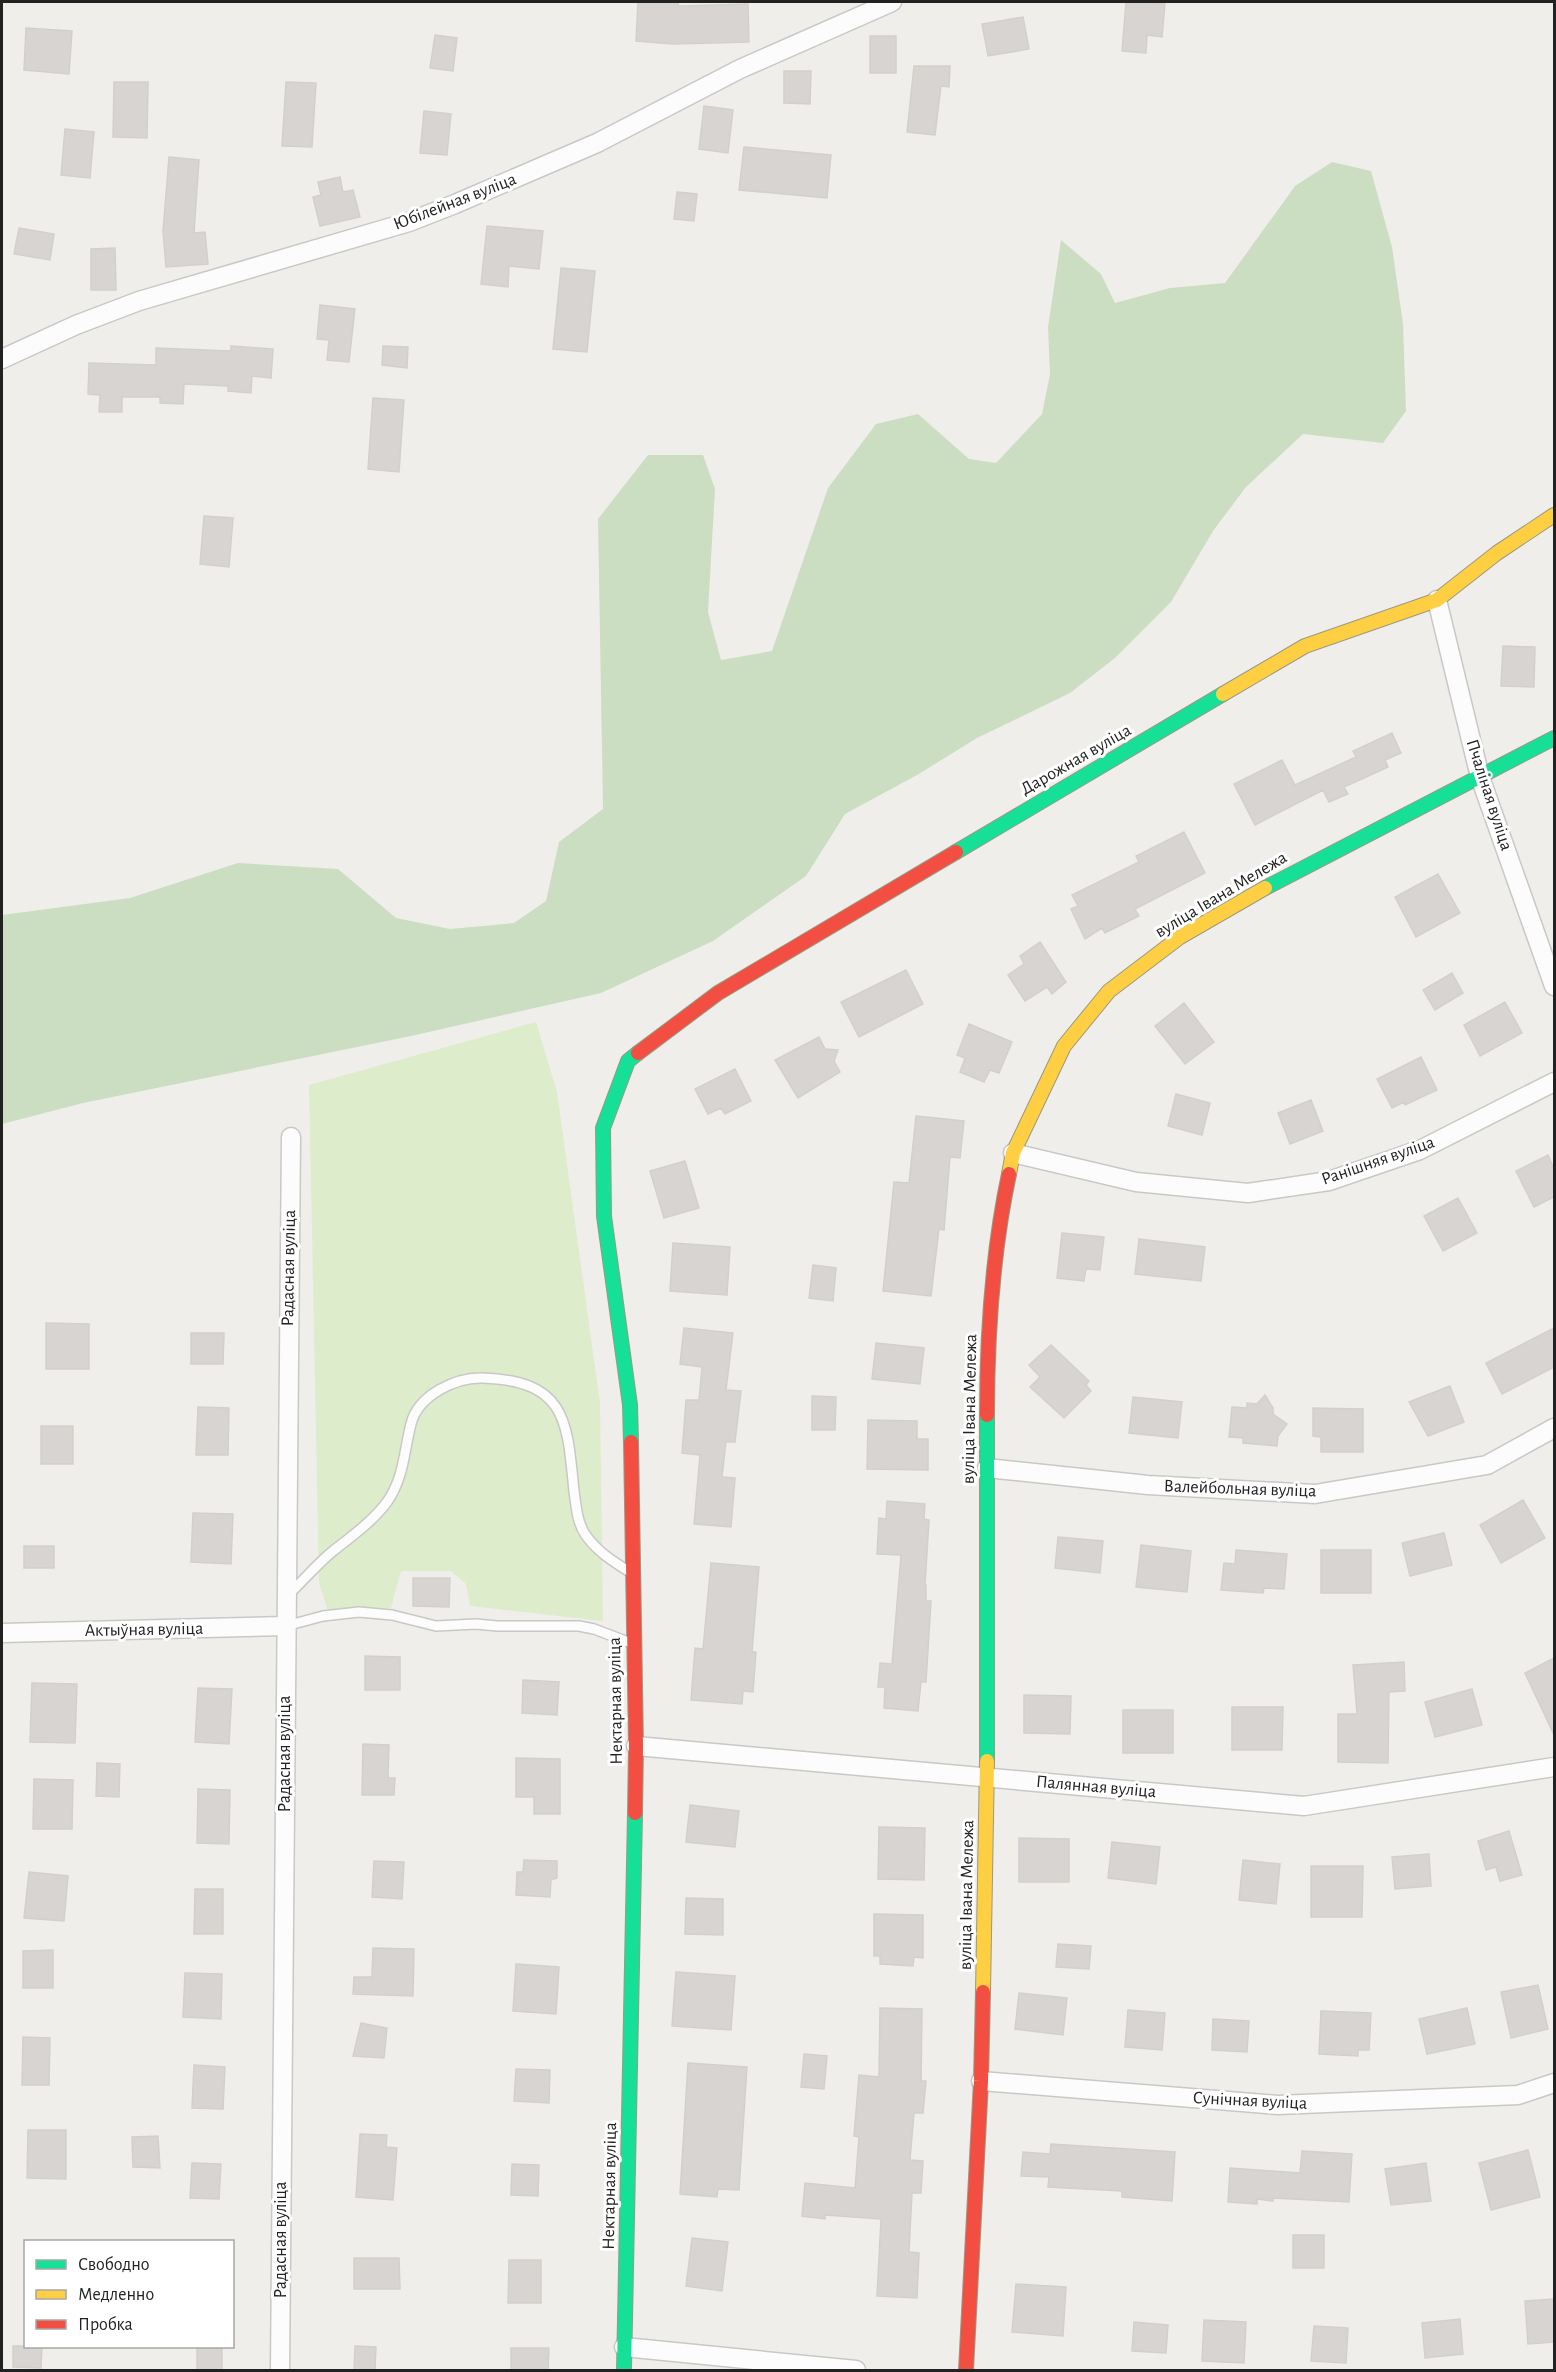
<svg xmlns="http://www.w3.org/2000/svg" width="1556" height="2372" viewBox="0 0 1556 2372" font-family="'Alegreya Sans',sans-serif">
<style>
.grass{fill:#ddeccb}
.forest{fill:#cbdec1}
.building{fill:#d7d4d2;stroke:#d3d0cc;stroke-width:1.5}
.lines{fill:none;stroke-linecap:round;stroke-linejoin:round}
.lane-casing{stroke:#c9c8c7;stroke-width:12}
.street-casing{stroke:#c9c8c7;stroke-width:21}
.fast-casing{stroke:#999a82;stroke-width:16}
.slow-casing{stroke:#999a82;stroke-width:16}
.jam-casing{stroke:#999a82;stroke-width:16}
.lane{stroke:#fdfcfc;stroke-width:9}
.street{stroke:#fdfcfc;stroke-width:18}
.fast{stroke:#16e098;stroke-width:14}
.slow{stroke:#ffcf43;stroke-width:14}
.jam{stroke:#f24e42;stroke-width:14}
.labels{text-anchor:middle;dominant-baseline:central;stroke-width:6;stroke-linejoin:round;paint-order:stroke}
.street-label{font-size:18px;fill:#222;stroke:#fff}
</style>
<rect width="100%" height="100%" fill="#f0eeeb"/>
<path class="grass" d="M536,1022L557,1092L600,1403L603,1621L470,1606L466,1584L451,1571H401L391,1608L328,1611L319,1583L309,1085Z"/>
<path class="forest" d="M1332,162L1371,171L1392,247L1403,324L1406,411L1383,443L1303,434L1246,487L1213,531L1171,602L1115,658L1070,693L977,738L917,775L845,814L806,876L713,941L601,993L411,1036L83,1103L2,1124V915L130,898L238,863L338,869L396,918L450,929L514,923L546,901L559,842L603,809L598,519L648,455H703L715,489L708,612L721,660L772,651L828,488L876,424L918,414L969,459L996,463L1042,414L1050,374L1048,327L1061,240L1101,274L1115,303L1170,288L1225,283L1295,186Z"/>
<path class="building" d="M638,2H678V6L748,4L749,42L673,44L636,41Z
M1126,2L1165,3L1162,37L1147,35L1146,53L1122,51Z
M1023,17L1029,49L988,56L982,24Z
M26,28L72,31L69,74L24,70Z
M435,35L457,38L453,71L430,68Z
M870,36H896V73H870Z
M914,66H950L949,87L941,86L935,135L907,132Z
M784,71H811L810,104L784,103Z
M114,82H148L147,138L113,137Z
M286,82L316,83L312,147L282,146Z
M704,106L733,110L728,153L699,149Z
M424,111L451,114L447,155L420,153Z
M65,129L94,132L90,178L61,175Z
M744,147L831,155L827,198L739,190Z
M169,157L199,160L194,233L205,232L208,264L166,267L163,231Z
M340,177L343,192L353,190L360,217L320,226L313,197L321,195L318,182Z
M677,192L697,194L694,221L674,219Z
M487,226L543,231L539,269L509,266L508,287L481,284Z
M19,228L54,234L50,260L14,254Z
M115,248L116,290H91V249Z
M561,268L595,271L587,352L553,349Z
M320,305L355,309L349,362L327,360L329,340L317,339Z
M231,346L273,349L271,378L252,376L251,393L228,391V386L184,384L183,404L160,403V397H122V412H99L100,395L88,394L89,363L156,365V348L231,351Z
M383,346L408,347L407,368L382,365Z
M373,398L404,400L399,472L368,469Z
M204,516L233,518L229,567L200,564Z
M1503,646L1535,647L1534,687L1501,686Z
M1392,733L1401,753L1385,760L1388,767L1344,787L1348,794L1329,802L1323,790L1255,825L1234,784L1282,760L1295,785L1356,757L1353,751Z
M1184,832L1205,873L1135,909L1139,916L1105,933L1102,928L1085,939L1071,909L1078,906L1072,895L1139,862L1136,856Z
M1438,874L1460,913L1416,937L1395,897Z
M1040,942L1066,982L1052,994L1047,987L1025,1001L1008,975L1024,964L1020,956Z
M906,970L923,1004L859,1037L841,1002Z
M1452,973L1463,993L1435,1010L1423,990Z
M1505,1002L1522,1033L1480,1056L1464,1025Z
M1184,1003L1214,1042L1185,1064L1155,1026Z
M969,1024L1012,1042L999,1073L990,1070L984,1082L960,1072L965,1058L957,1055Z
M819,1037L825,1049L838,1050L834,1061L840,1072L798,1098L775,1060Z
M1421,1057L1437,1090L1405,1105L1404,1102L1392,1108L1377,1079Z
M735,1069L751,1101L725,1114L721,1108L708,1114L695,1089Z
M1176,1094L1210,1103L1202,1135L1168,1126Z
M1311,1100L1323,1131L1290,1144L1278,1113Z
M916,1116L964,1121L960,1158L950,1157L944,1230L939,1229L931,1296L883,1291L894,1182L909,1183Z
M1548,1155L1554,1169V1197L1534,1207L1516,1171Z
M685,1161L699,1208L664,1218L650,1171Z
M1458,1198L1477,1233L1443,1251L1424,1216Z
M1062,1233L1104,1237L1100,1270L1086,1269L1084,1281L1057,1278Z
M1139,1239L1205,1247L1201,1281L1135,1274Z
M673,1243L730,1247L727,1295L670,1291Z
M813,1265L836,1268L833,1301L809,1298Z
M46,1323L89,1324V1369H46Z
M684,1328L733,1333L726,1390L741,1391L735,1442H726L722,1477L735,1478L731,1527L694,1524L700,1455L682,1453L686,1400H699L702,1367L680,1364Z
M1554,1328V1367L1502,1394L1486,1363Z
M191,1333H224L223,1364H191Z
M876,1343L924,1348L920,1384L872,1379Z
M1051,1345L1089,1381L1086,1385L1091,1391L1064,1418L1030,1387L1040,1377L1029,1365Z
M1450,1386L1464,1422L1428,1436L1409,1402Z
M1265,1395L1273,1408V1414L1287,1424L1278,1436L1277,1446L1243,1443V1438L1229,1437L1232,1407L1247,1408V1403L1257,1404Z
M812,1396L836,1397L835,1430H812Z
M1133,1397L1182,1402L1178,1438L1129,1433Z
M198,1407L229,1408L228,1455H196Z
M1313,1408L1363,1409V1452H1321V1437L1313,1436Z
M868,1420L917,1421V1439H928V1470L867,1469Z
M41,1426H73V1464H41Z
M1523,1500L1545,1538L1501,1563L1480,1525Z
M887,1501L925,1504L924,1519L929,1520L925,1585H926V1601H931L926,1682H921L918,1711L884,1708L885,1687H878L880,1663L892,1664L901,1555L877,1554L879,1518L886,1519Z
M193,1513L233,1514L231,1564L191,1562Z
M1444,1533L1452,1565L1410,1576L1402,1543Z
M1058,1537L1103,1541L1100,1573L1055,1568Z
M1141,1545L1191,1551L1187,1592L1136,1587Z
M24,1546H54V1568H24Z
M1236,1550L1287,1554L1284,1589L1264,1588L1263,1593L1221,1590L1224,1563L1235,1564Z
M1321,1550H1371V1593H1321Z
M711,1563L759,1567L752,1652H756L753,1692L743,1691L742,1704L691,1700L695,1648L703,1649Z
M413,1578H450L449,1607L413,1606Z
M365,1656L400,1657V1690H365Z
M1554,1658V1735L1525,1673Z
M1404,1662L1405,1691L1389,1692L1388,1763L1338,1762V1714H1357L1353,1665Z
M523,1680L559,1682L557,1715L522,1713Z
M32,1683L77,1684L75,1743L30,1742Z
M198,1688L232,1689L229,1744L195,1742Z
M1472,1689L1482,1725L1435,1737L1425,1702Z
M1024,1695L1071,1696L1070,1734L1024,1733Z
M1232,1707H1283L1282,1750H1232Z
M1123,1710H1173V1753H1123Z
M363,1744L389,1745L388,1778H395L394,1795H362Z
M516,1758L560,1759V1814H534V1797H516Z
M97,1763L120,1764L119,1797L96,1796Z
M34,1779L73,1780L72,1829H33Z
M198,1789L230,1790L229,1844L197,1843Z
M690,1805L739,1811L735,1847L686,1842Z
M879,1827L925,1828L924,1880L878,1879Z
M1509,1831L1522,1875L1500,1881L1496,1867L1486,1870L1478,1841Z
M1019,1838L1069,1839V1882H1019Z
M1112,1842L1160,1847L1156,1884L1108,1878Z
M1429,1854L1431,1886L1395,1889L1392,1857Z
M524,1860L557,1861V1878L551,1880L550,1897L516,1895L517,1872H523Z
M1243,1860L1280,1864L1276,1904L1239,1900Z
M374,1861L404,1862L402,1899L372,1897Z
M1311,1866H1363L1362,1917H1311Z
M29,1872L68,1876L64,1921L24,1918Z
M195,1889H223V1934H194Z
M686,1898L723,1899V1935L685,1934Z
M874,1914L923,1915V1958L914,1957L913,1966L880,1964V1956H874Z
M1058,1944L1091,1946L1089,1969L1056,1967Z
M373,1948L414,1949L413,1996L353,1994L354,1977H372Z
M53,1950V1988H23V1951Z
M516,1964L559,1967L556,2014L513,2011Z
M676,1972L735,1976L731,2030L672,2026Z
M185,1973L222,1974L221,2019L183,2017Z
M1538,1985L1548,2029L1511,2038L1501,1992Z
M1019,1993L1067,1998L1063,2035L1015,2029Z
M880,2008L922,2009L921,2081H926L923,2113H914L910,2160L923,2161L921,2193H912L909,2252L919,2253L917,2298L877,2296L881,2219L825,2215V2219L802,2216L805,2183L855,2188L859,2137L854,2136L859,2075L879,2077Z
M1467,2008L1475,2044L1427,2054L1419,2019Z
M1128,2010L1165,2013L1162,2050L1125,2047Z
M1321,2011L1371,2013L1369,2050H1358V2056L1319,2054Z
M1213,2019L1249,2021L1247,2052L1212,2050Z
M361,2023L387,2028L384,2058L353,2056Z
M23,2037L50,2038L49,2085H22Z
M804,2054L827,2056L824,2089L801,2087Z
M688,2063L747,2067L739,2190L718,2189L717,2197L680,2194Z
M194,2065L225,2067L223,2109L192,2108Z
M516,2069L550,2070L549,2103L514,2101Z
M28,2130H66V2179L27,2178Z
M360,2134L387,2135L386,2147L397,2148L393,2200L356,2197Z
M158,2136L160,2168L133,2167L132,2137Z
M1051,2144L1175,2152L1172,2201L1122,2197V2191L1048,2187L1049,2177L1021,2176L1023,2152L1050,2154Z
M1528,2150L1540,2197L1491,2210L1479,2163Z
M1302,2151L1352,2154L1349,2202L1273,2198V2201L1257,2199V2204L1228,2202L1230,2168L1300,2173Z
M192,2163L221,2164L219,2199L190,2198Z
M1426,2163L1431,2201L1391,2205L1385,2169Z
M512,2164L539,2165L538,2196L511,2195Z
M1293,2235H1324V2268H1293Z
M692,2238L728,2242L722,2291L686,2286Z
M354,2258H399L400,2289H354Z
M509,2260H541V2303H508Z
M1016,2284L1066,2287L1063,2336L1012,2332Z
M1554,2299V2342L1528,2344L1525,2301Z
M1460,2319L1463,2354L1425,2358L1422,2323Z
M1204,2320L1246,2322L1244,2363L1202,2361Z
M1134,2322L1168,2325L1166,2353L1132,2351Z
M1314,2326L1348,2328L1346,2363L1311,2361Z
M13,2346H42L41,2368L13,2367Z
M197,2346H222V2370H197Z
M355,2346L376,2347L375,2370H354Z
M511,2348H549L548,2370H511Z"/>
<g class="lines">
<g class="lane-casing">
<path id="lane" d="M288,1595C303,1581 317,1564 333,1551C352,1536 373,1521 387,1502C404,1478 404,1451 411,1424C418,1395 456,1377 483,1378C567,1381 567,1421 574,1491C576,1505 577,1522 585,1534C596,1551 614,1562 630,1572
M286,1626L323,1616L359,1612L392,1615L436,1626L476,1624L497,1626H579L594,1629L631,1643"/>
</g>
<g class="street-casing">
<path id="street" d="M2,359L76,325L139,301L409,222L455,204L597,143L740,69L892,2
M1437,600L1480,777L1554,986
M1013,1153L1136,1182L1248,1193L1329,1181L1420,1150L1554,1082
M987,1468L1148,1485L1315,1494L1487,1465L1554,1428
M2,1633L286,1626
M636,1746L1304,1806L1554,1767
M981,2081L1278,2105L1518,2095L1554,2083
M624,2347L856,2370
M280,2370L291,1137"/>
</g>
<g class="fast-casing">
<path id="fast" d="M956,852L1223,694
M1265,888L1554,738
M987,1415V1761
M631,1442L630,1405L604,1216L603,1128L628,1061L638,1053
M624,2370L635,1813"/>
</g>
<g class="slow-casing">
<path id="slow" d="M1223,694L1305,646L1437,600L1497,553L1554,515
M1009,1174L1013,1153L1064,1046L1109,991L1180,937L1265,888
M983,1992L987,1761"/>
</g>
<g class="jam-casing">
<path id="jam" d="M638,1053L718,993L956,852
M987,1415C987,1334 992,1254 1009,1174
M631,1442L636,1746L635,1813
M966,2370L981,2081L983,1992"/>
</g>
<use href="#lane" class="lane"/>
<use href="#street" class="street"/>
<use href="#fast" class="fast"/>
<use href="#slow" class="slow"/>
<use href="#jam" class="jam"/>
</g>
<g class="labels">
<g class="street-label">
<text transform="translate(455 202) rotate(-21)">Юбілейная вуліца</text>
<text transform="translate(1076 760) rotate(-30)">Дарожная вуліца</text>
<text transform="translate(1489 795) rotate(72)">Пчаліная вуліца</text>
<text transform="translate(1221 895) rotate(-31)">вуліца Івана Мележа</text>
<text transform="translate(1378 1161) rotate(-19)">Ранішняя вуліца</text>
<text transform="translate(289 1268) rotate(-89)">Радасная вуліца</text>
<text transform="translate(970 1409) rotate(-89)">вуліца Івана Мележа</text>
<text transform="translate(1240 1489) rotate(2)">Валейбольная вуліца</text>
<text transform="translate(144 1630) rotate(-1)">Актыўная вуліца</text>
<text transform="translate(616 1701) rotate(-91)">Нектарная вуліца</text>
<text transform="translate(285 1754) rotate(-90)">Радасная вуліца</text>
<text transform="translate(1096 1787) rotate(5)">Палянная вуліца</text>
<text transform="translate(967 1895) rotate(-89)">вуліца Івана Мележа</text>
<text transform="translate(1250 2101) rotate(3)">Сунічная вуліца</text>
<text transform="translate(610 2186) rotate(-89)">Нектарная вуліца</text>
<text transform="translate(281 2240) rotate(-90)">Радасная вуліца</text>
</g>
</g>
<rect width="1556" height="2372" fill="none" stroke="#222222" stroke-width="6"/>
<rect x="24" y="2240" width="210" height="108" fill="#ffffff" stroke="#a7a7a7" stroke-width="1.5"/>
<rect x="36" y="2260" width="30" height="9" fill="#16e098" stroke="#a7a7a7" stroke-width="1.5"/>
<text x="78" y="2270" font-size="18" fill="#222222">Свободно</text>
<rect x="36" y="2290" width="30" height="9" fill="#ffcf43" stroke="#a7a7a7" stroke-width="1.5"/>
<text x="78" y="2300" font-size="18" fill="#222222">Медленно</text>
<rect x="36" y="2320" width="30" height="9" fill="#f24e42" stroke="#a7a7a7" stroke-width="1.5"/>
<text x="78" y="2330" font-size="18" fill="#222222">Пробка</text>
</svg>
